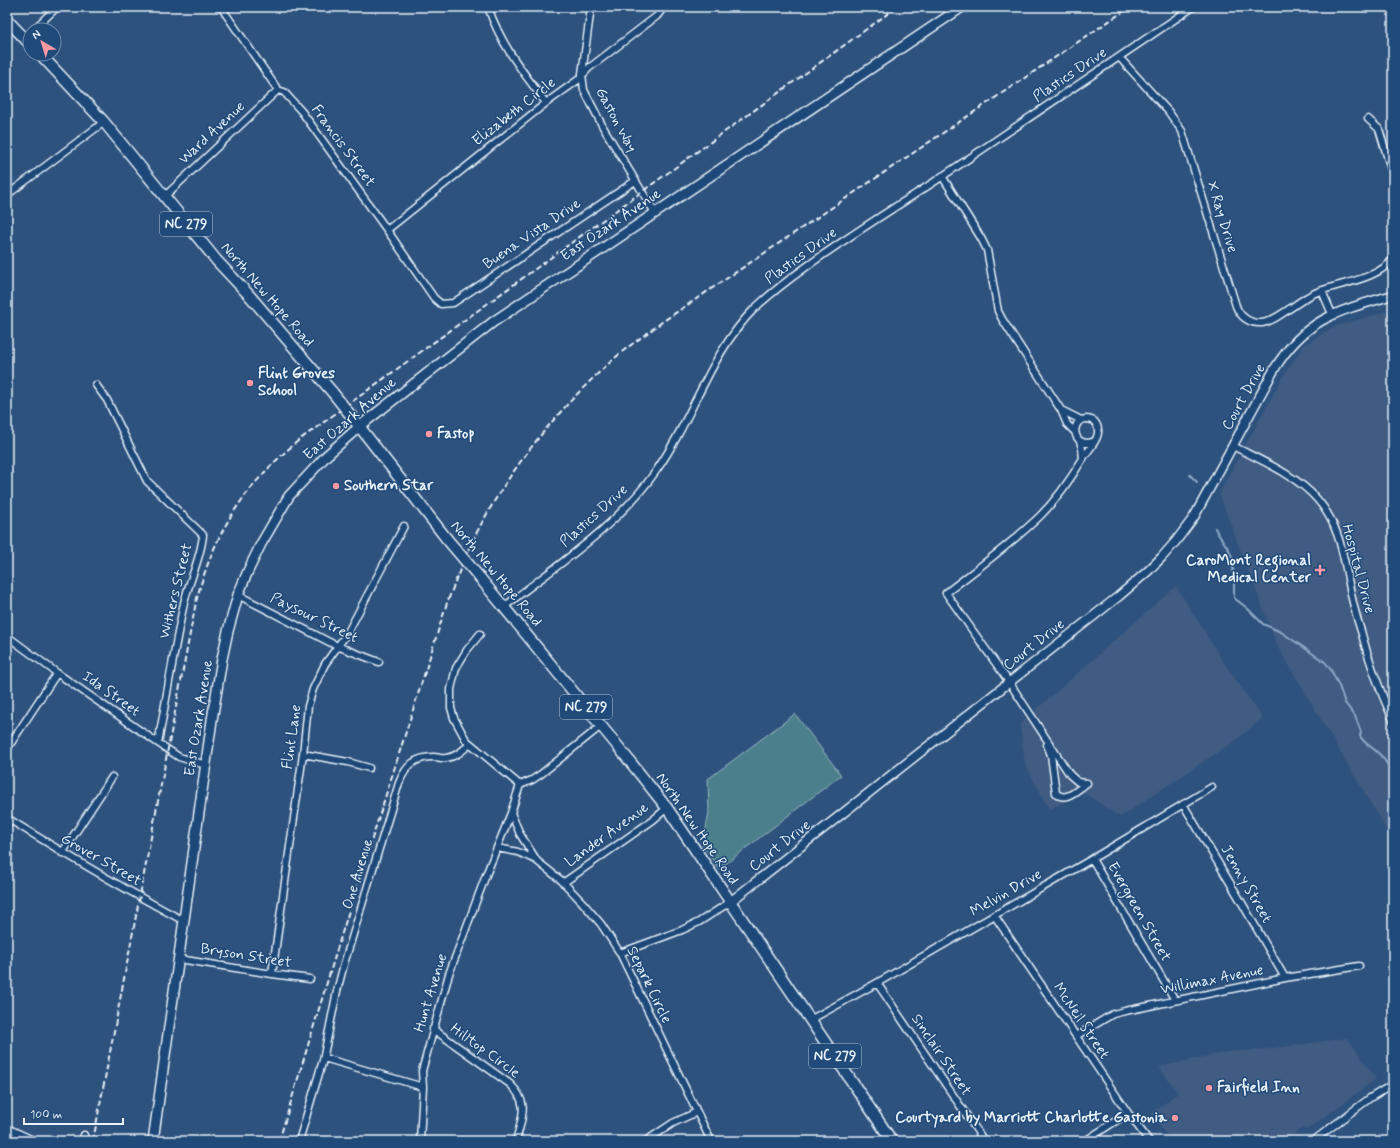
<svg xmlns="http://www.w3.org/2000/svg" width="1400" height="1148" viewBox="0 0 1400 1148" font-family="Mynerve,sans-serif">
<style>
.built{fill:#405c82}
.green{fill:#4c7f8b;stroke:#9ab8c2}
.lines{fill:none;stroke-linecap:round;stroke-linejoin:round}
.stream{stroke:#8ca9c8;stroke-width:2}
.minor-casing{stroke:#e8f1f8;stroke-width:9}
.tertiary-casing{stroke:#e8f1f8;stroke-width:11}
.secondary-casing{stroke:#e8f1f8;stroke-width:12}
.primary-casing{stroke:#e8f1f8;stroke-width:13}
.minor{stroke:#1f4a7a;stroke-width:6}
.tertiary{stroke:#1f4a7a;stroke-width:8}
.secondary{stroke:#1f4a7a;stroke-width:9}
.primary{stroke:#1f4a7a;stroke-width:10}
.rail{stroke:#e8f1f8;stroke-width:2;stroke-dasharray:6 3;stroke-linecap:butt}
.primary-bridge-casing{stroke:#e8f1f8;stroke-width:13;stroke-linecap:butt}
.primary-bridge{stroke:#1f4a7a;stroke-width:10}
.poi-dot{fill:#ff9aa2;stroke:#1f4a7a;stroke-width:1.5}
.labels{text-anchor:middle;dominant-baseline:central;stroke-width:3;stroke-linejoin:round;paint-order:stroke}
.shield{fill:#1f4a7a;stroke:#acbfd2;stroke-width:1}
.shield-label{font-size:14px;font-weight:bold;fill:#e8f1f8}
.street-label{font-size:15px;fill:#e8f1f8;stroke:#1f4a7a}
.poi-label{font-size:15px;font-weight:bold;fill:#e8f1f8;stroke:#1f4a7a;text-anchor:start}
</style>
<rect width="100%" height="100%" fill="#2e527e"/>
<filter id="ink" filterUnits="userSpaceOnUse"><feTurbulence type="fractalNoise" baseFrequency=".025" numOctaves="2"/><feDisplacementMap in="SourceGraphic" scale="8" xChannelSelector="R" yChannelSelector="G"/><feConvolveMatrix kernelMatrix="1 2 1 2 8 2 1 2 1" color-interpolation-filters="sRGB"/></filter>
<g filter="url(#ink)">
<path class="built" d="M1393,310V841L1277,645L1219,494L1283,377L1303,346L1333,327Z
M1176,586L1224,663L1263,718L1233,742L1120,817L1084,793L1049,809L1025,764L1020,724Z
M1348,1038L1376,1079L1311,1127L1305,1130L1302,1128L1286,1141H1171L1151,1114L1178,1093L1159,1067L1226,1052L1267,1049Z"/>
<path class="green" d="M795,714L841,775L719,869L703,845L709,812L708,779Z"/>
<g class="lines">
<path class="stream" d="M1190,475L1197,482
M1215,528L1218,534L1228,548L1232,557L1234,579V598L1247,608L1263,624L1281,632L1325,662L1331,670L1339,686L1345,703L1355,716L1361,732L1360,736C1364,743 1370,746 1376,751C1383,757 1389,766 1393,774"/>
<g class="minor-casing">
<path id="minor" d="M221,7L278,90L284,92L302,112L387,230L434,298L441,304L453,303L635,181
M488,7C501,45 522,71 546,103
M591,7L582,74L584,90L603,127L655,213
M33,30L57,7
M1119,57L1168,111L1182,131L1236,306C1240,317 1250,324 1262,323C1277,321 1300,299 1315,293C1339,283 1377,280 1393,259
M1368,119L1379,129L1393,176
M942,176L981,238L987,250L998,311L1002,319L1061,410L1067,424L1075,432
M7,195L104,122
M165,196L278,90
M387,230L546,103L578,80L589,68L657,16L664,7
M1322,291L1332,314
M96,385L107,400L147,481L203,535C201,558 189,581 184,603C174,649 167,696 158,743
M1061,410L1081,420
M1080,441L1082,449L1083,459
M1233,446C1262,461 1296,475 1317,499C1339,524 1343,554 1349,584C1352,600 1356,616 1361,631C1369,662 1380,691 1393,720
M238,595L337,646L379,662
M504,607C557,565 617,527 656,471C693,419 709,354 755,308C771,293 788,280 806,267C847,237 891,210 934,182C1021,124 1107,65 1193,7
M480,634L467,650L456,668L451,689V708L454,718L466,740L520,785
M7,636L57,673L158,743L179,757L206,765
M1047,745L1051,755L1056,793C1065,803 1078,789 1087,783
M7,749L57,673
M303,754L348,762L369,768
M1087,783L1078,782L1070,775L1009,682L946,593C978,568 1011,544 1040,516C1057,499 1070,480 1082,460C1089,448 1106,434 1094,421C1069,410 1069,452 1095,441
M520,785L511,813L520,834L537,861L562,881L582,902L601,924L620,953L711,1141
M520,785L532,780L541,774L601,726
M1183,804L1242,903L1285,978
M7,818C65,854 124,889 184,921
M497,848L518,852L536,860
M62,853L112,777
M1092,859L1175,1000
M563,883L653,820L667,808
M994,915L1128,1113L1149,1141
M620,953L682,930L699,922L730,902
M179,959L272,974L310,979
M272,974L303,754L308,706L313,689L325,664L348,632L404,526
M877,983L984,1141
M810,1020L877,983L1092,859L1212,787
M433,1029L510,1084C530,1103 522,1117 516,1141
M1076,1036L1113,1014L1125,1011L1285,978L1359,966
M324,1058L423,1087
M7,1128L35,1141
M83,1141L84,1135
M299,1141L323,1060L337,991L344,964L399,783C406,766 414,757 434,757C438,757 442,759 446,758C456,757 463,750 470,744
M420,1141L423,1087L422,1071L449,974L486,875L511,813
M646,1141L673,1123L697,1112
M1085,1141L1128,1113
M1313,1141L1370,1098L1393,1084"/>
</g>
<g class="tertiary-casing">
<path id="tertiary" d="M730,902L1119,596L1148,571L1162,557L1176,541L1194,517L1275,368C1307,317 1339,311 1393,295"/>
</g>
<g class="secondary-casing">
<path id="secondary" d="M153,1141L212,720L222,659L228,631L238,595L248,571L261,544L289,496L326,456L360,426L493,322L962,7"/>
</g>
<g class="primary-casing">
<path id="primary" d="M7,20L30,44
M40,54L104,122L217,261L249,295L333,393
M352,417L446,538
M480,578L616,744L667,808L892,1141"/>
</g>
<use href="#minor" class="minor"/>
<use href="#tertiary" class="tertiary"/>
<use href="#secondary" class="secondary"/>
<use href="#primary" class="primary"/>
<path class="rail" d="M93,1141L196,602C214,532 244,486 299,440L897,7
M279,1141L342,933L447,603C455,583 462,563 471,544C507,470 561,404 623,351C636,341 649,332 662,322L1130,7"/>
<g class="primary-bridge-casing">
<path id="primary-bridge" d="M333,393L352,417
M446,538L480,578"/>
</g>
<use href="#primary-bridge" class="primary-bridge"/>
</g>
</g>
<g class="poi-dot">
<circle cx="250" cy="383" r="4"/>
<circle cx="429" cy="434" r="4"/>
<circle cx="336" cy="486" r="4"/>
<path d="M1318 564h4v4h4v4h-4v4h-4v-4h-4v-4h4z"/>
<circle cx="1209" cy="1088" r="4"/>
<circle cx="1175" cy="1118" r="4"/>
</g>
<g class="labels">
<g class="shield">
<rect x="160" y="212" width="52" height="24" rx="3"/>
<rect x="560" y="695" width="52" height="24" rx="3"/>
<rect x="809" y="1044" width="52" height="24" rx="3"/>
</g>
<g class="shield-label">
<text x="186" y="224">NC 279</text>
<text x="586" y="707">NC 279</text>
<text x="835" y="1056">NC 279</text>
</g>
<g class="street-label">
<text transform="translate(1070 75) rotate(-34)">Plastics Drive</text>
<text transform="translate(514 112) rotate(-38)">Elizabeth Circle</text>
<text transform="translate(616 120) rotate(62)">Gaston Way</text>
<text transform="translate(212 133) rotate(-43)">Ward Avenue</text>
<text transform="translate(343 146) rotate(54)">Francis Street</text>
<text transform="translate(1222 217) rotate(73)">X Ray Drive</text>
<text transform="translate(611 225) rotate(-34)">East Ozark Avenue</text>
<text transform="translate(532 234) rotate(-34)">Buena Vista Drive</text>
<text transform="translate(801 256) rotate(-36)">Plastics Drive</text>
<text transform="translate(267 295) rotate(49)">North New Hope Road</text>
<text transform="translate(1244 397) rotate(-61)">Court Drive</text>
<text transform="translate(350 419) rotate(-41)">East Ozark Avenue</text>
<text transform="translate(594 516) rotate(-42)">Plastics Drive</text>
<text transform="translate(1358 569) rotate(75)">Hospital Drive</text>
<text transform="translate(496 574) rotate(50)">North New Hope Road</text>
<text transform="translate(176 591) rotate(-76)">Withers Street</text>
<text transform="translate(314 618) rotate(26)">Paysour Street</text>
<text transform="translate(1034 645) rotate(-38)">Court Drive</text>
<text transform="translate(111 694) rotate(35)">Ida Street</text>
<text transform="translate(199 718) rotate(-81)">East Ozark Avenue</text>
<text transform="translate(292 737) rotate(-82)">Flint Lane</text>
<text transform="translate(697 829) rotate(55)">North New Hope Road</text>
<text transform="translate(607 835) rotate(-36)">Lander Avenue</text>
<text transform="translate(780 846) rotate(-38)">Court Drive</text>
<text transform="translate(101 860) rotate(30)">Grover Street</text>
<text transform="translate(358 874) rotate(-73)">One Avenue</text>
<text transform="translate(1246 884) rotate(60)">Jenny Street</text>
<text transform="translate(1006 893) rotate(-30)">Melvin Drive</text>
<text transform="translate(1139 912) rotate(60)">Evergreen Street</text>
<text transform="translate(246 956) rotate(9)">Bryson Street</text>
<text transform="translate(1212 980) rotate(-11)">Willimax Avenue</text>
<text transform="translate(649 985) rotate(64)">Separk Circle</text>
<text transform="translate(431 993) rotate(-73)">Hunt Avenue</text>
<text transform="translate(1081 1021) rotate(56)">McNeil Street</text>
<text transform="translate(485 1051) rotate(36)">Hilltop Circle</text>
<text transform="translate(941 1055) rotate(56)">Sinclair Street</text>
</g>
<g class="poi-label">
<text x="258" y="374">Flint Groves<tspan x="258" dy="17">School</tspan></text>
<text x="437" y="434">Fastop</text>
<text x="344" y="486">Southern Star</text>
<text x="1311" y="561" text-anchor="end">CaroMont Regional<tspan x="1311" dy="17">Medical Center</tspan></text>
<text x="1217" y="1088">Fairfield Inn</text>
<text x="1167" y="1118" text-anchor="end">Courtyard by Marriott Charlotte Gastonia</text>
</g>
</g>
<rect width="1400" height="1148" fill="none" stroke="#1f4a7a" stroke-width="24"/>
<rect x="12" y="12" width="1376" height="1124" fill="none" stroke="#e8f1f8" stroke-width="1.5" filter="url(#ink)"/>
<g transform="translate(42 42) rotate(322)"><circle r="19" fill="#1f4a7a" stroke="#6f8dac"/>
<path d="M0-3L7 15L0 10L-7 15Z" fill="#ff9aa2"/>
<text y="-6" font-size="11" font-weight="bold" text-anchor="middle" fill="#e8f1f8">N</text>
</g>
<path d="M24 1118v6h99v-6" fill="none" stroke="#e8f1f8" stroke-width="2"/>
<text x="30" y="1118" font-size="12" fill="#e8f1f8" stroke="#1f4a7a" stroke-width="3" paint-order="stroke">100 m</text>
</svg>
